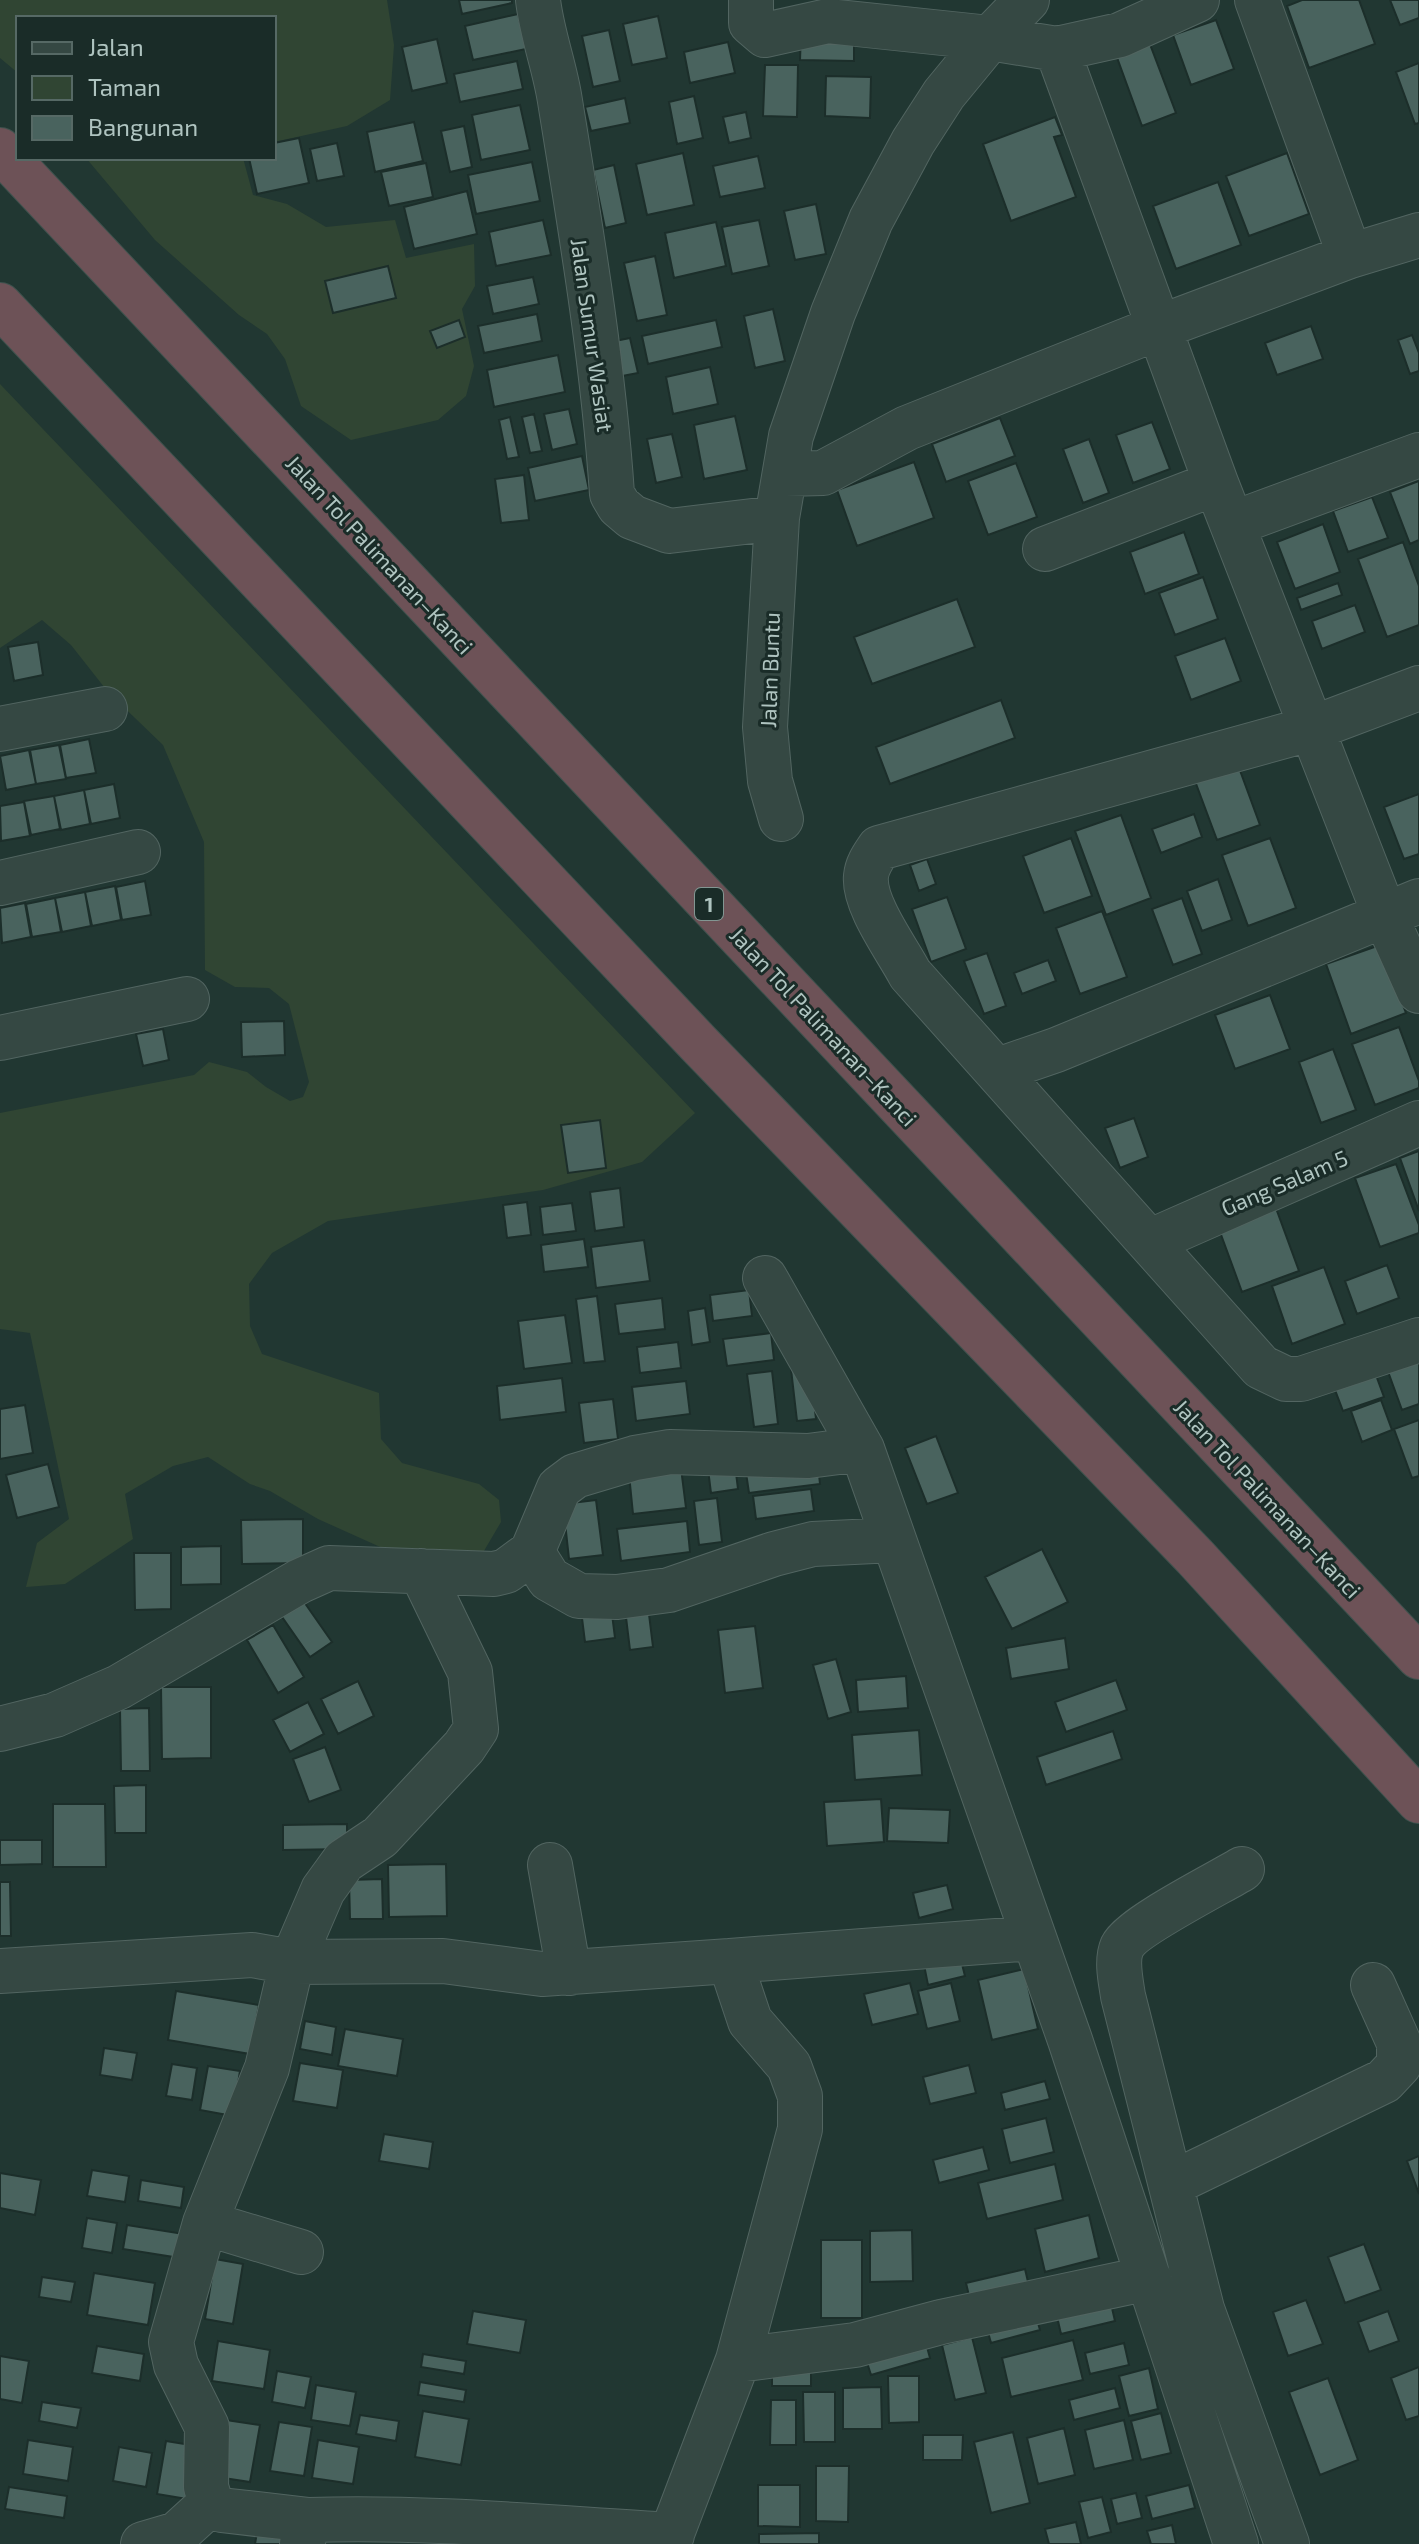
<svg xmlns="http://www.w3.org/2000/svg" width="1419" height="2544" viewBox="0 0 1419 2544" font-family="'Exo 2',sans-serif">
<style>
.green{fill:#304533}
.building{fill:#49635e;stroke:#1c2e2a;stroke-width:2}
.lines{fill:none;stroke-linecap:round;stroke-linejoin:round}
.minor-casing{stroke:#526561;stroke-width:46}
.highway-casing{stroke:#3f524e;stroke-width:46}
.minor{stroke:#354843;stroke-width:44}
.highway{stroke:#6d5257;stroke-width:44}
.labels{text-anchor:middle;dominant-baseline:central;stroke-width:6;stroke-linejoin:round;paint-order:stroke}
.shield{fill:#1a2c28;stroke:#829692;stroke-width:2}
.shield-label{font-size:20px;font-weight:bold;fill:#afc4c0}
.street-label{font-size:22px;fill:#afc4c0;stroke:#1a2c28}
</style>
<rect width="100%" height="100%" fill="#213732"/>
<path class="green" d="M0,0H387L394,45L390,100L347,126L274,142V18H18V73L0,58Z
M86,158H243L253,195L287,204L326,227L395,220L406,258L474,244L475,286L462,309L474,366L466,396L438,420L351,440L301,406L285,359L267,334L239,315L155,240Z
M0,384L695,1113L642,1162L543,1190L328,1221L272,1253L249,1284L250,1326L262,1354L379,1393L381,1439L402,1463L479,1484L499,1500L501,1522L481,1556L398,1555L318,1519L270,1491L250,1484L208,1457L173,1466L125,1494L133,1539L65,1584L26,1587L37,1543L69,1519L30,1333L0,1329V1113L194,1075L209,1062L247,1072L266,1087L290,1101L303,1097L309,1082L289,1004L269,988L235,987L205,970L204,842L163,745L108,692L71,645L42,620L0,648Z"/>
<path class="building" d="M459,0H512V3L462,14Z
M1302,0H1359L1375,44L1309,68L1287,6Z
M1390,0H1419V18L1400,25Z
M518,14L526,49L473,60L465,26Z
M658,16L667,58L632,65L623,24Z
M1216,20L1234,69L1191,85L1173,35Z
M609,30L620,81L593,87L582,36Z
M801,33L854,35V61L800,60Z
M437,39L447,83L412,91L402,47Z
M1148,39L1176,113L1142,126L1115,52Z
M728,42L735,73L690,83L684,52Z
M517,61L523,89L460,102L454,74Z
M1419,63V123L1415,124L1396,72Z
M765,65H798L797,117L763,116Z
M826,76L871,77L870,118L825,116Z
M694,96L703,138L677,144L669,102Z
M625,98L630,123L591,131L585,107Z
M520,105L530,150L481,160L472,115Z
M746,112L751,138L729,143L723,117Z
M1055,117L1062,135L1054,137L1076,197L1011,221L983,144Z
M414,122L423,161L375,172L367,132Z
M464,126L472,167L450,172L441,131Z
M299,138L309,183L257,194L249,158H274V143Z
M337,143L344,176L317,181L310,149Z
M683,153L694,205L647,215L636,164Z
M1287,153L1309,214L1249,236L1226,176Z
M758,156L765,188L720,197L713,166Z
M532,162L540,201L476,214L468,175Z
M426,163L433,197L389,206L381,172Z
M614,165L626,223L605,228L593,170Z
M1218,182L1241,245L1176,269L1153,206Z
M467,191L477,234L414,249L404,207Z
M816,204L826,254L795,260L784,211Z
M543,220L551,255L496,266L489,232Z
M759,220L769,266L732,274L722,227Z
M716,222L726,266L674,278L665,233Z
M655,256L667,315L637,321L624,263Z
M388,266L396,298L333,313L325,281Z
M533,277L539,304L493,314L487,286Z
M773,309L785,361L755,368L744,316Z
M537,314L542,341L484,353L478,326Z
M459,320L465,337L437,348L430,331Z
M716,320L722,347L648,364L642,336Z
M1311,326L1323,359L1277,375L1265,343Z
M1412,335L1419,353V371L1410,374L1398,340Z
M630,338L638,373L617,377L610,342Z
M558,355L565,392L494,407L487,370Z
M710,367L718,404L673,414L666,377Z
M569,409L577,444L552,450L544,414Z
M534,414L542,451L530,453L522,417Z
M735,416L747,470L704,479L694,425Z
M510,417L519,457L507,459L499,420Z
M1000,418L1015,456L946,482L932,444Z
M1152,422L1170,469L1133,483L1116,435Z
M672,434L682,477L656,483L647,439Z
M1089,439L1109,493L1083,503L1063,449Z
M582,456L589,490L535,501L528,468Z
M914,462L934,518L857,546L837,490Z
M1016,463L1037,517L988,535L968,481Z
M524,475L529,520L501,523L495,479Z
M1419,481V540L1410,544L1390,492Z
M1372,497L1388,538L1348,552L1333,511Z
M1323,524L1340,572L1295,589L1277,542Z
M1184,532L1199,574L1145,594L1130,552Z
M1403,542L1419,586V625L1387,637L1358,559Z
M1203,577L1218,619L1175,635L1159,593Z
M1338,583L1342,595L1301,610L1297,598Z
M957,599L975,647L872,684L854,637Z
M1355,605L1365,632L1322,649L1312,621Z
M1225,638L1241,681L1191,700L1175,656Z
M38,642L43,675L14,681L8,647Z
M1001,700L1015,738L890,784L876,747Z
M89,739L96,773L66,778L60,745Z
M59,745L66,779L36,784L30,750Z
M29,750L36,784L6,790L0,756Z
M1238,765L1260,825L1217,840L1195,781Z
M114,784L120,818L91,824L84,790Z
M84,790L90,824L61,830L54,796Z
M1419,794V854L1404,859L1384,807Z
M54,796L60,829L31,835L24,801Z
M24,802L30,836L1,841L0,806Z
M1194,814L1202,837L1161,853L1152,829Z
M1121,815L1151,898L1106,915L1075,831Z
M1071,838L1092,896L1044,913L1023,856Z
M1270,838L1296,908L1248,926L1222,855Z
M927,859L936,884L919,891L910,865Z
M1218,879L1232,920L1202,931L1187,891Z
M145,881L151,915L122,920L116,887Z
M115,886L121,920L92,926L85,892Z
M85,892L91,926L62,932L55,898Z
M947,897L966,949L931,962L912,909Z
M55,898L61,932L32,937L26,904Z
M1182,898L1202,954L1173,965L1152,909Z
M25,903L31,937L2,943L0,908Z
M1102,911L1127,977L1080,994L1056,928Z
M1380,945L1406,1013L1351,1034L1326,964Z
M987,953L1006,1006L984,1014L964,961Z
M1048,960L1056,981L1022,994L1014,973Z
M1270,995L1290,1049L1235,1069L1215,1015Z
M284,1021L285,1055L242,1057L241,1022Z
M1399,1027L1419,1081V1088L1375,1105L1352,1044Z
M163,1029L169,1060L143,1066L136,1034Z
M1333,1049L1356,1110L1321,1123L1299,1062Z
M1134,1118L1148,1157L1120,1168L1105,1128Z
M600,1120L606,1168L568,1173L561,1125Z
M1419,1151V1211L1400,1158Z
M1396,1164L1419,1225V1233L1380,1247L1355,1178Z
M620,1188L624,1227L595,1231L590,1192Z
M1273,1200L1299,1271L1242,1292L1216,1221Z
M527,1202L531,1235L507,1238L503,1205Z
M572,1203L576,1231L543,1235L540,1207Z
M584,1239L588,1267L544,1272L541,1245Z
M644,1240L650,1281L596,1288L591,1247Z
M1387,1265L1399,1298L1357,1314L1345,1281Z
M1324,1267L1345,1324L1292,1344L1272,1286Z
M749,1290L752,1316L713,1321L710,1295Z
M597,1296L605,1361L584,1363L576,1299Z
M662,1298L665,1329L619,1334L615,1304Z
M705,1308L710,1342L692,1345L688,1311Z
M565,1315L572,1363L524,1369L518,1321Z
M771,1333L774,1360L727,1366L723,1339Z
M678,1342L681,1368L640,1373L637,1347Z
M1419,1354V1404L1402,1410L1386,1366Z
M810,1367L816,1419L797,1421L791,1369Z
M1373,1367L1384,1397L1343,1411L1332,1382Z
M772,1371L778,1424L754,1427L747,1374Z
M562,1378L566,1412L500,1420L497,1386Z
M686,1381L690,1414L636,1421L632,1387Z
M613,1399L618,1439L584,1443L579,1403Z
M1381,1400L1392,1430L1362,1442L1351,1411Z
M25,1405L33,1453L0,1459V1409Z
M1419,1420V1476L1412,1478L1394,1429Z
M936,1436L958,1493L927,1504L905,1448Z
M817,1456L820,1484L749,1493L745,1466Z
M734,1457L738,1489L711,1493L707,1461Z
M48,1464L59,1507L17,1518L6,1475Z
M681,1468L686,1508L633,1514L629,1474Z
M811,1489L814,1511L756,1519L753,1496Z
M717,1498L722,1542L699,1545L694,1501Z
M596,1500L603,1555L569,1559L563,1504Z
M303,1519V1563L242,1564L241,1520Z
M687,1521L690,1552L621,1561L617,1529Z
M221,1546V1584L181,1585V1547Z
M1042,1549L1068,1602L1012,1629L985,1577Z
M134,1553H171V1609L135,1610Z
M302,1599L332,1642L310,1657L280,1614Z
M611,1606L615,1638L585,1642L581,1610Z
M648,1606L653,1647L630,1650L625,1609Z
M273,1625L304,1677L278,1693L247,1640Z
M755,1626L763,1688L725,1693L718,1630Z
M1065,1638L1069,1669L1011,1679L1006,1648Z
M836,1659L851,1712L828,1719L813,1665Z
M906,1676L908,1708L858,1712L856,1680Z
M1116,1680L1127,1710L1066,1732L1055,1702Z
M358,1681L374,1716L338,1734L321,1699Z
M161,1687H211V1758L162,1759Z
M308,1702L324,1734L290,1752L273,1720Z
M149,1708L150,1771H121L120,1709Z
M919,1730L922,1775L855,1780L852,1735Z
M1113,1731L1122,1759L1046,1785L1037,1757Z
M325,1747L341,1790L309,1802L293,1759Z
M146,1785V1833H115L114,1786Z
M881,1799L884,1842L827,1846L824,1802Z
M53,1804H105L106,1867H53Z
M889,1808L950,1810L948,1843L887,1841Z
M347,1824V1849L283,1850V1825Z
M0,1840H42V1864L0,1865Z
M446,1864L447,1916L389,1917L388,1865Z
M382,1879L383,1919H350L349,1880Z
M0,1882H10L11,1936H0Z
M947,1885L953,1909L919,1918L913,1893Z
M960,1956L965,1976L928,1985L924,1965Z
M1024,1969L1038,2029L992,2040L978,1980Z
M910,1983L918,2014L872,2025L864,1994Z
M951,1983L960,2021L927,2029L918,1991Z
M176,1991L259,2005L250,2054L168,2040Z
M305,2021L336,2027L332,2055L300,2049Z
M345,2029L403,2039L397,2076L338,2066Z
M104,2048L137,2053L132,2080L100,2075Z
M300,2063L343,2070L337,2108L293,2101Z
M172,2064L197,2068L192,2100L166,2096Z
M969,2065L976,2093L930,2104L923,2077Z
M208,2066L240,2071L233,2116L200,2110Z
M1045,2081L1050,2099L1005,2110L1001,2093Z
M1046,2118L1054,2152L1010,2163L1002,2129Z
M384,2134L433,2142L429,2169L379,2161Z
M983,2147L989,2170L939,2183L933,2160Z
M1419,2156V2194L1407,2161Z
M1055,2164L1063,2200L987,2219L978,2183Z
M92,2170L129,2176L125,2202L87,2196Z
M0,2173L41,2180L35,2215L0,2208Z
M141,2180L184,2187L181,2208L138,2201Z
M1089,2215L1099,2258L1045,2272L1035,2229Z
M87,2218L117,2223L112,2253L82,2248Z
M127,2225L184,2234L180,2258L123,2249Z
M912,2230L913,2281L870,2282V2231Z
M821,2240H862V2318H821Z
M1364,2244L1381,2290L1345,2303L1328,2257Z
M215,2259L243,2264L233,2324L205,2319Z
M1025,2269L1029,2286L970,2300L966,2283Z
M94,2273L155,2283L148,2325L87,2315Z
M42,2277L75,2282L71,2302L39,2297Z
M1109,2295L1115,2321L1061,2334L1055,2308Z
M1306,2300L1323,2344L1288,2356L1273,2312Z
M1034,2309L1040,2330L991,2343L985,2321Z
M473,2311L526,2320L520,2353L467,2344Z
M1388,2311L1399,2341L1369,2352L1358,2322Z
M924,2336L930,2358L871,2375L864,2353Z
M972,2337L986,2393L955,2400L942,2345Z
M1073,2340L1083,2380L1011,2397L1002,2358Z
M218,2341L270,2350L264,2389L212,2381Z
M1124,2343L1129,2365L1090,2374L1085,2353Z
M97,2346L144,2354L140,2381L92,2373Z
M423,2354L466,2361L464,2374L421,2367Z
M0,2356L29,2361L22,2403L0,2399Z
M772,2361H811V2386H772Z
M1419,2367V2416L1406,2420L1391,2378Z
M1149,2368L1158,2409L1129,2416L1119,2376Z
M277,2371L311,2377L305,2408L272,2402Z
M888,2376H919V2422L889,2423Z
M1328,2378L1358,2460L1320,2475L1289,2392Z
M420,2382L466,2390L464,2402L418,2395Z
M316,2385L356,2392L350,2426L311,2420Z
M881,2387L882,2429H843V2388Z
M1115,2388L1120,2408L1074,2420L1069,2400Z
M803,2392H835V2442H804Z
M771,2400H796V2445H770Z
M42,2402L81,2408L77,2428L39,2421Z
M423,2411L469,2419L461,2465L415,2457Z
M1161,2413L1171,2453L1141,2460L1131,2421Z
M360,2415L399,2421L396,2441L356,2434Z
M226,2420L260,2425L250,2482L217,2477Z
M1124,2420L1133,2460L1094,2469L1085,2430Z
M279,2422L312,2427L304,2476L270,2471Z
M1064,2428L1075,2475L1038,2484L1027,2438Z
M1013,2432L1030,2503L991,2513L974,2442Z
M923,2435H963L962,2460H923Z
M28,2440L73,2447L68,2481L23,2474Z
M318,2440L359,2447L353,2484L312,2478Z
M166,2441L197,2446L187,2499L157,2494Z
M119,2447L152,2453L146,2487L113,2481Z
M816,2466H849L848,2522L816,2521Z
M758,2485H800V2527L758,2526Z
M1189,2485L1195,2508L1152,2519L1146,2496Z
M9,2487L67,2496L64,2518L5,2509Z
M1136,2493L1142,2518L1117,2524L1111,2499Z
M1102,2497L1111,2532L1088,2538L1079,2502Z
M1076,2522L1081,2544H1049L1045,2529Z
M1172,2525L1176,2544H1151L1147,2531Z
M258,2526L290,2532L288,2544H255Z
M819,2533V2544H759V2534Z"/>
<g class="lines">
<g class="minor-casing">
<path id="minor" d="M538,0C542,35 555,67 560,101C581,231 603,362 612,494L619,506L632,517L669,531L777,518
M751,0V23L765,35L828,21L990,38L1057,49L1216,483L1384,913L1419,991
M1257,0L1350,256
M1057,49L1120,35L1197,0
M785,474L823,473L907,428L1160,327L1350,256L1419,235
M1232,524L1419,455
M1045,549L1216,483
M1419,688L1313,728L879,848C873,857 867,865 866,876C863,904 897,949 910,974L1261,1367L1286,1379H1301L1419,1340
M0,729L105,709
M781,819L770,781L765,727L777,518L791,436L833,313L871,220L913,142L944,94L990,38L1027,0
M0,883L138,852
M0,1038L187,999
M998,1070L1056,1050L1419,901
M1151,1241L1419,1123
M765,1278L862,1449L1070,2040L1236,2544
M532,1552L549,1579L579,1596L617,1597L669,1590L774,1554L813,1544L894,1540
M0,1729L55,1715L119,1687L300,1581L329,1568L494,1574L506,1571L532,1552L559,1488L575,1476L635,1458L670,1452L808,1456L862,1449
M550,1865L569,1973
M1242,1869C1219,1883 1131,1927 1122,1947C1116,1961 1121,1982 1123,1996L1202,2309L1287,2544
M730,1961L1034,1938
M0,1971L252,1955L292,1962L443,1961L542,1974L730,1961L750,2021L789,2066L800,2096V2129L738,2360L668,2544
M1171,2184L1384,2081L1399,2065V2043L1373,1985
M205,2223L171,2342L176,2365L207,2427L206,2487L211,2503L221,2510L309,2520
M301,2252L205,2223L267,2068L292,1962L323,1890L344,1861L380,1837L464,1747L476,1729L470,1672L421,1571
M738,2360L855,2345L941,2322L1149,2278
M143,2544L177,2534L211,2503
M302,2544L309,2520C429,2516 551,2528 672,2535"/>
</g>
<g class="highway-casing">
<path id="highway" d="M0,150L1419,1657
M0,305L698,1043L1195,1557L1419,1801"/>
</g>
<use href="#minor" class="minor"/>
<use href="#highway" class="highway"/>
</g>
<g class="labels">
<rect class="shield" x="695" y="888" width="28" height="32" rx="6"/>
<g class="shield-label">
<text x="709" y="904">1</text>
</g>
<g class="street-label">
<text transform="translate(593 335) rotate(82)">Jalan Sumur Wasiat</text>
<text transform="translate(380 554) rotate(47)">Jalan Tol Palimanan–Kanci</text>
<text transform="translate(769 670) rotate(-88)">Jalan Buntu</text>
<text transform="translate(824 1026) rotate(47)">Jalan Tol Palimanan–Kanci</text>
<text transform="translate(1284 1182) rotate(-23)">Gang Salam 5</text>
<text transform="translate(1268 1498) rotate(47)">Jalan Tol Palimanan–Kanci</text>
</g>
</g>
<rect x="16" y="16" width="260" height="144" fill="#1a2c28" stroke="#566965" stroke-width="2"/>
<rect x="32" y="42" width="40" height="12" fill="#354843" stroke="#566965" stroke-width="2"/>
<text x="88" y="56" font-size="24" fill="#afc4c0">Jalan</text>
<rect x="32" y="76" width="40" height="24" fill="#304533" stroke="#566965" stroke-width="2"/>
<text x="88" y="96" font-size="24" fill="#afc4c0">Taman</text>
<rect x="32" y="116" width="40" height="24" fill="#49635e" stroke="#566965" stroke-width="2"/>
<text x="88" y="136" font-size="24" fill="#afc4c0">Bangunan</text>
</svg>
